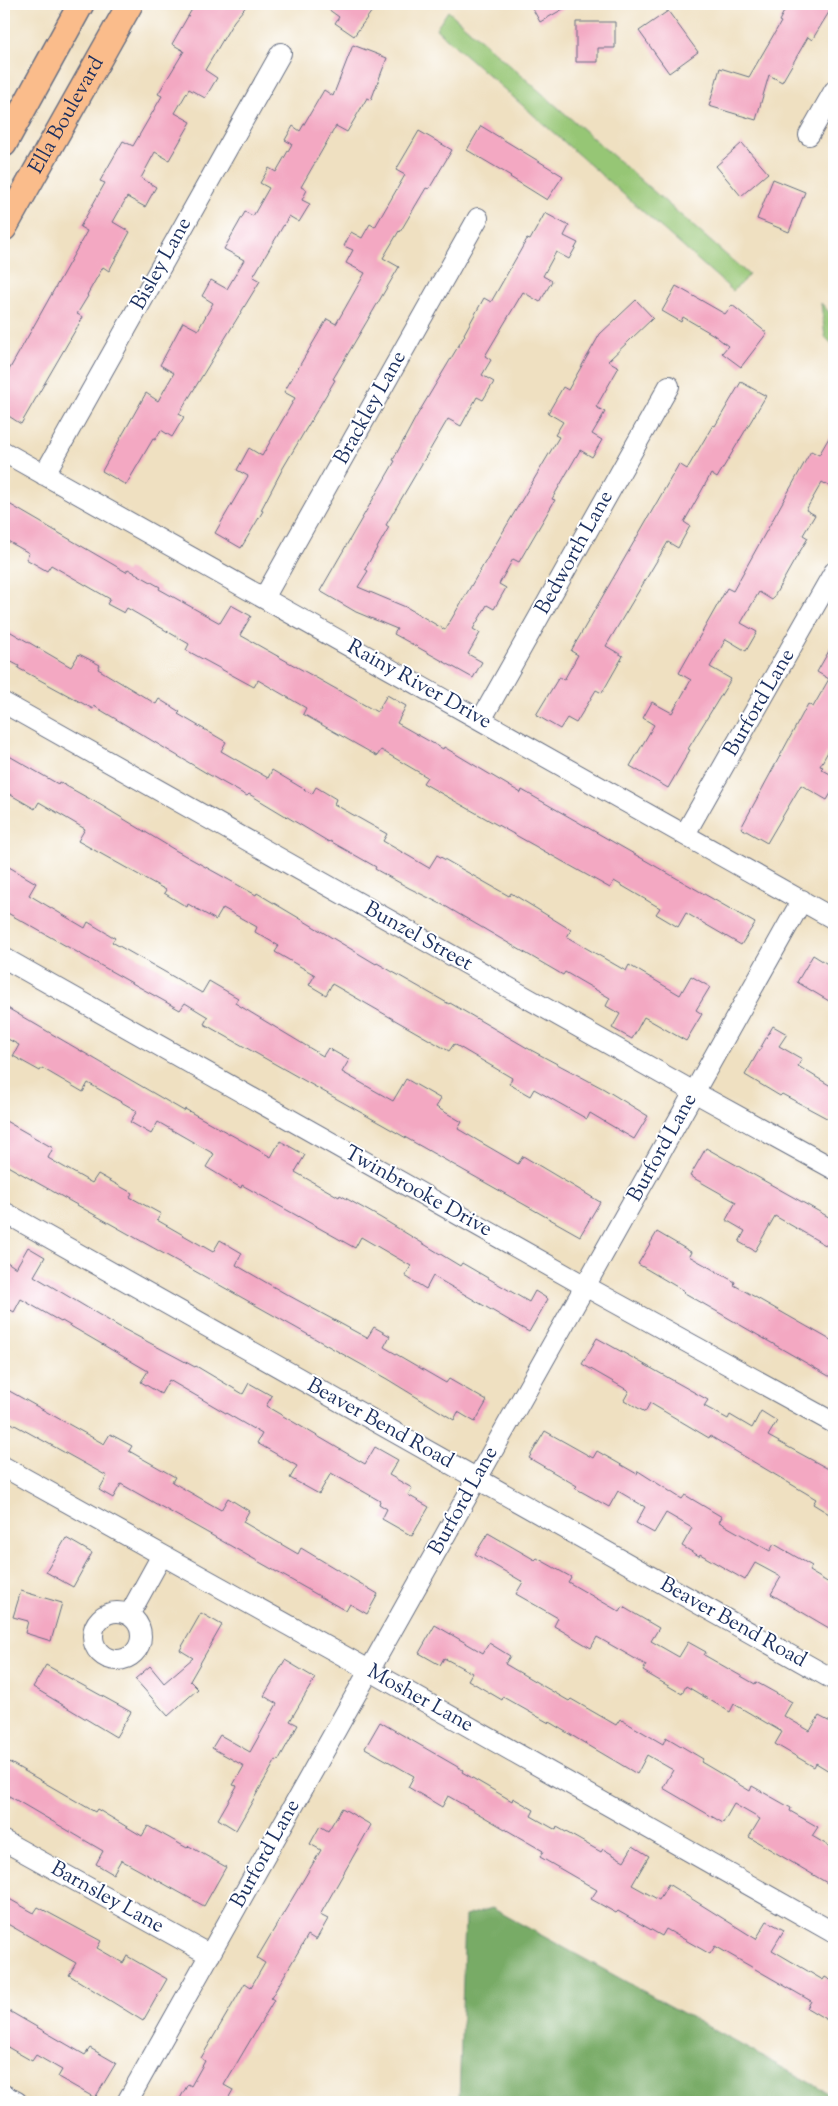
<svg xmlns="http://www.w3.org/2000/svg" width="838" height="2106" viewBox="0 0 838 2106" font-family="'Sorts Mill Goudy',serif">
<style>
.green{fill:#96c675;stroke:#587a6a}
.forest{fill:#78ab66;stroke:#4a6d62}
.building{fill:#f3a8c2}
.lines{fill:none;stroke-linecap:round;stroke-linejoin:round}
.minor-casing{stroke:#656d81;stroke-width:22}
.major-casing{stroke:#656d81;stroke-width:28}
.minor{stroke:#fff;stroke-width:20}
.major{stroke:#fabc8b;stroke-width:25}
.labels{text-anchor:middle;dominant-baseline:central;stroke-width:4;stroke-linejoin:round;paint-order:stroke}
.street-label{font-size:21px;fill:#1b2f5e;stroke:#fff}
</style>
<rect width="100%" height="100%" fill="#fff"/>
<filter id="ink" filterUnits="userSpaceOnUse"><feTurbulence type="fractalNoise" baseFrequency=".02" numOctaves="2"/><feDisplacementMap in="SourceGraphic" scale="10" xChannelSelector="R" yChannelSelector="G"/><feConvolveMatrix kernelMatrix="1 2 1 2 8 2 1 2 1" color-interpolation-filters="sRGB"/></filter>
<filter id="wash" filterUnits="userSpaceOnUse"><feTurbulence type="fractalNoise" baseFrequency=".0096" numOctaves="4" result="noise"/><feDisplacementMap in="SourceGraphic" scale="20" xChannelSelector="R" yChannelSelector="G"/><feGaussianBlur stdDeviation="1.12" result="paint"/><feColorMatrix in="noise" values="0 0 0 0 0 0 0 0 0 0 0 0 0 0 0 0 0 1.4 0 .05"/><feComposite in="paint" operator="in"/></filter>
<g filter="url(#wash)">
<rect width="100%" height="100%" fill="#efe0c1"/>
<path class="green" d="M448,11L749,275L733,291L436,29Z
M821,303L834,318V346L825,337Z"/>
<path class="forest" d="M492,1908L834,2096V2102H459L465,1916Z"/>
<g id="blocks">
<path class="building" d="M195,4H248L234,21L205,70L217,78L205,98L189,89L175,113L191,122L169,160L155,152L141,178L156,187L145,207L127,197L113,222L130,232L109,271L103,267L87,295L88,296L77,314L83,317L21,424L4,413V379L87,231L80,227L105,183L100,181L123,141L133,146L162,96L158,94L184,51L172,44Z
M321,4H377L354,36L335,23L339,17Z
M530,4H572L540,22Z
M788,4H834L812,40L808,37L782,82L769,75L756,120L709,106L720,68L749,77L781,22L779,21Z
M668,11L698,52L669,73L639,31Z
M576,22H615V48H598V62H576Z
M353,45L387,58L371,100L367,98L347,132L336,126L301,187L307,190L302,200L310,204L299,222L289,216L253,277L260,281L179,414L184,417L172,437L161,430L155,440L153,439L126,485L102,471L146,393L158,401L174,373L160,365L183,322L198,330L213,303L202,296L211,280L227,289L244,260L224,249L245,212L253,216L269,188L260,183L269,168L276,172L292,144L285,140L293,126L300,131L324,90L333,96Z
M481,126L563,176L547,200L510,177L511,176L467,150Z
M419,131L452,150L429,189L426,188L400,232L399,231L383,258L399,267L333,379L335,380L283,468L261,510L263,511L241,548L215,533L248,476L237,470L249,448L262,456L295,398L284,392L327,319L336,324L365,273L346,263L353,250L344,246L351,232L362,238L370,224L375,227L405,175L396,170Z
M742,143L768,173L741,196L716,166Z
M773,179L805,192L789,232L757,219Z
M545,213L569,226L564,236L578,243L569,259L556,252L543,276L552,281L540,302L523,292L485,356L491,360L482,375L494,382L483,400L477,397L461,426L448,419L386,525L389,527L365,569L368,571L358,587L408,608L445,630L559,437L555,435L563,422L548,413L563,387L568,390L600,334L636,300L653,318L608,361L619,367L596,407L605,412L592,434L602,440L592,457L580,450L552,499L555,500L519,562L513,559L499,584L506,588L494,609L487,605L473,629L480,633L468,654L482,662L473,678L394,634L397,629L356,612L320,591L395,461L393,460L416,417L465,335L464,334L484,298L491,302L527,239L530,240Z
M676,286L725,314L732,305L767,333L741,367L722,353L728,346L714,335L683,317L681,322L662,311Z
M741,382L766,396L717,478L711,474L684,522L690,526L678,548L668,542L606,646L623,656L602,693L596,690L576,723L567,718L560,729L536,715L559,677L564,680L578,655L571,651L679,464L687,469L713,425L715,426Z
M834,429V489L822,482L806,510L815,515L803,535L808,538L793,563L772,600L759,592L741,623L757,632L746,651L726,639L710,667L731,679L688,749L690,750L668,788L630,766L654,725L643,718L652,702L672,713L691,680L679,673L705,627L727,588L733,591L811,451L819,455Z
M4,501L126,572L128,569L160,587L159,589L220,623L231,605L251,616L240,635L377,712L387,695L406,706L397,723L443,749L444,747L521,793L522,790L755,923L741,945L686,913L678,927L656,914L660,908L614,881L610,888L444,795L423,783L427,777L381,750L377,756L324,726L303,714L306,708L258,680L254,687L186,650L189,644L127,608L124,613L107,604L110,599L51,565L47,571L26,559L29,553L4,539Z
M4,628L71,667L79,654L100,665L98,669L156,704L159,699L180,712L178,714L226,742L221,751L268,778L272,770L312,794L316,787L336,799L334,804L387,834L383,841L429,868L437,855L509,896L511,893L571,930L567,937L626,971L629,965L680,995L691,976L710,987L696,1010L702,1014L686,1041L644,1017L632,1039L612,1028L620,1014L606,1006L610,998L565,972L563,975L445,906L409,888L375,869L376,867L330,841L329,842L249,794L247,796L208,774L94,706L93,709L18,668L19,666L4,658Z
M834,642V741L820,766L823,767L821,769L834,776V788L827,800L801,785L767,843L741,828L808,704L813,707L829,679L817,672Z
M4,753L58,784L59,782L99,804L175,850L256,895L257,893L376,964L377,963L449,1004L450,1003L529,1049L604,1089L648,1116L634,1139L590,1113L587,1119L534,1089L530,1096L509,1084L512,1078L454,1044L449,1051L332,984L326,995L309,985L315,975L275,952L279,946L255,932L257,927L223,908L216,920L188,904L187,907L164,893L166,890L78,841L85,829L39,802L35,809L4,791Z
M4,864L36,883L29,895L85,928L88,922L115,938L112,942L202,993L209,981L238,998L235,1003L323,1056L328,1048L349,1060L342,1072L393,1101L406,1079L441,1099L436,1107L462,1122L458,1129L518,1164L523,1156L600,1202L580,1236L204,1024L208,1017L185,1003L180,1010L4,911Z
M813,955L834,968V1004L797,982Z
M4,1006L184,1111L185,1109L271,1157L280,1141L305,1155L295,1172L339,1197L340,1195L381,1218L460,1266L462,1263L529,1302L535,1291L548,1299L529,1332L433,1276L426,1289L405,1276L411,1266L361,1237L355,1248L242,1185L241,1188L206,1167L214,1154L158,1122L151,1134L130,1122L137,1111L88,1083L83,1092L42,1068L40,1071L13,1056L19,1045L4,1037Z
M773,1026L787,1034L779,1046L802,1059L798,1066L834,1088V1122L782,1094L780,1096L745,1075Z
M4,1120L53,1148L48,1158L92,1183L98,1174L132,1193L130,1197L161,1214L157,1220L213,1252L220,1240L242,1253L236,1265L286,1294L367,1338L374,1327L390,1336L384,1347L446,1383L449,1379L487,1401L475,1422L458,1412L454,1420L387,1379L4,1164Z
M706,1148L834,1220V1250L775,1216L755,1251L739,1242L745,1231L726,1220L736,1202L690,1176Z
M657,1232L691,1252L689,1256L735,1282L734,1285L834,1342V1379L683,1292L684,1291L638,1264Z
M28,1247L45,1257L34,1276L118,1326L195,1367L196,1366L243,1394L249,1383L272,1396L266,1406L365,1464L375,1447L398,1460L389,1475L412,1488L408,1495L429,1507L412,1536L382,1519L387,1509L379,1504L380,1501L331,1473L319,1494L290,1478L297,1466L257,1443L262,1434L169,1380L161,1394L141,1382L148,1371L62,1321L61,1322L21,1299L14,1312L4,1306V1260L16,1268Z
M597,1338L708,1400L704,1406L728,1419L730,1415L752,1428L761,1411L777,1421L768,1436L834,1472V1517L813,1504L816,1499L710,1436L709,1438L650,1403L645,1412L624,1400L629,1391L582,1364Z
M4,1388L104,1444L110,1434L132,1446L129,1451L175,1477L172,1482L221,1510L228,1498L249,1511L243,1522L298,1554L301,1548L378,1594L367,1614L350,1604L346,1611L121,1484L113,1498L99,1490L107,1476L4,1419Z
M545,1431L593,1458L597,1451L637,1474L638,1471L682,1499L685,1495L722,1517L719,1522L770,1551L774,1544L812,1566L809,1571L834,1586V1631L771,1594L781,1577L755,1563L745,1580L700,1554L699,1556L682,1546L692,1528L666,1513L654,1533L636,1523L645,1507L618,1491L609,1507L575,1488L577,1486L529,1458Z
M488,1533L535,1560L537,1558L571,1577L568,1582L620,1612L623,1607L659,1628L651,1641L679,1657L688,1642L706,1652L704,1655L755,1684L756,1682L792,1702L784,1716L810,1731L819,1716L834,1724V1774L816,1763L814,1767L775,1744L782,1732L734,1704L730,1712L686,1686L682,1694L643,1671L646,1665L597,1637L591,1648L554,1626L558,1618L516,1594L523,1582L475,1554Z
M66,1538L92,1553L73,1587L46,1572Z
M21,1591L62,1603L51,1641L25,1633L28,1621L13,1617Z
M201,1613L222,1625L190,1681L198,1689L168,1716L135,1679L150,1666L164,1683L193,1658L180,1650Z
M435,1625L483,1653L489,1643L510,1656L505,1664L569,1701L571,1699L616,1725L620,1719L663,1744L666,1737L703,1759L701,1762L750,1791L752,1786L791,1808L790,1811L818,1827L812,1836L834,1849V1887L749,1837L760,1819L734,1804L723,1823L663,1788L673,1770L647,1755L637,1774L549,1722V1723L503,1697L502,1700L468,1680L472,1673L444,1658L440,1665L419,1653Z
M285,1660L315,1678L290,1721L298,1725L278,1761L276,1760L236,1830L218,1819L237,1786L233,1785L244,1766L212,1748L220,1735L250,1752L277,1704L264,1696Z
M46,1665L131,1712L116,1737L33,1687Z
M380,1722L463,1770L462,1772L512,1801L513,1798L534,1810L531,1816L556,1830L557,1827L601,1852L603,1849L624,1861L633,1846L649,1856L632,1885L659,1900L668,1884L756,1939L767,1921L784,1930L772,1950L823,1980L825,1977L834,1982V2024L807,2008L811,2001L715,1946L710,1954L666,1929L662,1936L618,1911L616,1913L591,1899L597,1890L540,1857L543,1851L448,1796L442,1807L408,1787L414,1776L365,1748Z
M9,1762L95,1812L97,1809L142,1836L148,1826L187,1848L189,1846L226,1867L204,1906L121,1860L113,1874L96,1864L103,1851L4,1793V1771Z
M342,1808L371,1825L320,1915L328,1919L316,1940L308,1935L271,1998L274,2000L224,2085L233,2090L226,2102H178L188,2084L191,2086L205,2061L201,2058L245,1983L251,1987L265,1963L257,1958L321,1850L310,1844L320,1826L328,1831Z
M4,1896L34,1913L38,1907L101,1941L97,1948L123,1963L127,1956L167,1979L143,2021L69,1975L76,1963L4,1922Z
M4,2008L85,2055L90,2048L116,2063L95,2098L58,2077L62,2070L36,2055L32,2061L4,2045Z"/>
</g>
</g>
<g filter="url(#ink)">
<use href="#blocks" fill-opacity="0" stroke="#656d81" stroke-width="1"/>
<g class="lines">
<g class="minor-casing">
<path id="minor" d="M809,135L834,91
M4,452L834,919
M44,475L281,53
M264,598L478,218
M4,703L694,1092L834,1169
M481,720L669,386
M685,834L834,572
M4,958L585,1286L834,1423
M4,1212L834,1680
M4,1467L369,1670L834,1933
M93 1636a24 24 0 1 1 48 0a24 24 0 1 1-48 0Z
M129,1615L162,1555
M4,1841L210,1955
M4,2095L17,2102
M127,2102L802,900"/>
</g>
<g class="major-casing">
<g id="major">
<path d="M4,144L81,4"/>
<path id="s1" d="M4,228L130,4"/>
</g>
</g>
<use href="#minor" class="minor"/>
<use href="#major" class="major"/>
</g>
</g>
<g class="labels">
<g class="street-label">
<text stroke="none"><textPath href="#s1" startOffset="129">Ella Boulevard</textPath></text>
<text transform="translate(162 264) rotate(-61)">Bisley Lane</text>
<text transform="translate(371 408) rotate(-61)">Brackley Lane</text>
<text transform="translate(575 553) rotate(-61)">Bedworth Lane</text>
<text transform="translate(419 685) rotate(29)">Rainy River Drive</text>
<text transform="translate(760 703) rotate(-60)">Burford Lane</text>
<text transform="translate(418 937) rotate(29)">Bunzel Street</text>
<text transform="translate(663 1148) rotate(-61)">Burford Lane</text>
<text transform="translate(418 1192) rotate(29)">Twinbrooke Drive</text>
<text transform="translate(380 1424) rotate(29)">Beaver Bend Road</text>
<text transform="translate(464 1501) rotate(-61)">Burford Lane</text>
<text transform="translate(733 1623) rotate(29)">Beaver Bend Road</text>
<text transform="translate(420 1699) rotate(29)">Mosher Lane</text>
<text transform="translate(266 1854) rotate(-61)">Burford Lane</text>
<text transform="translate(107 1898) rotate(29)">Barnsley Lane</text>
</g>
</g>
<rect width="838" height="2106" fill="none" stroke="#fff" stroke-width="20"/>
</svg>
